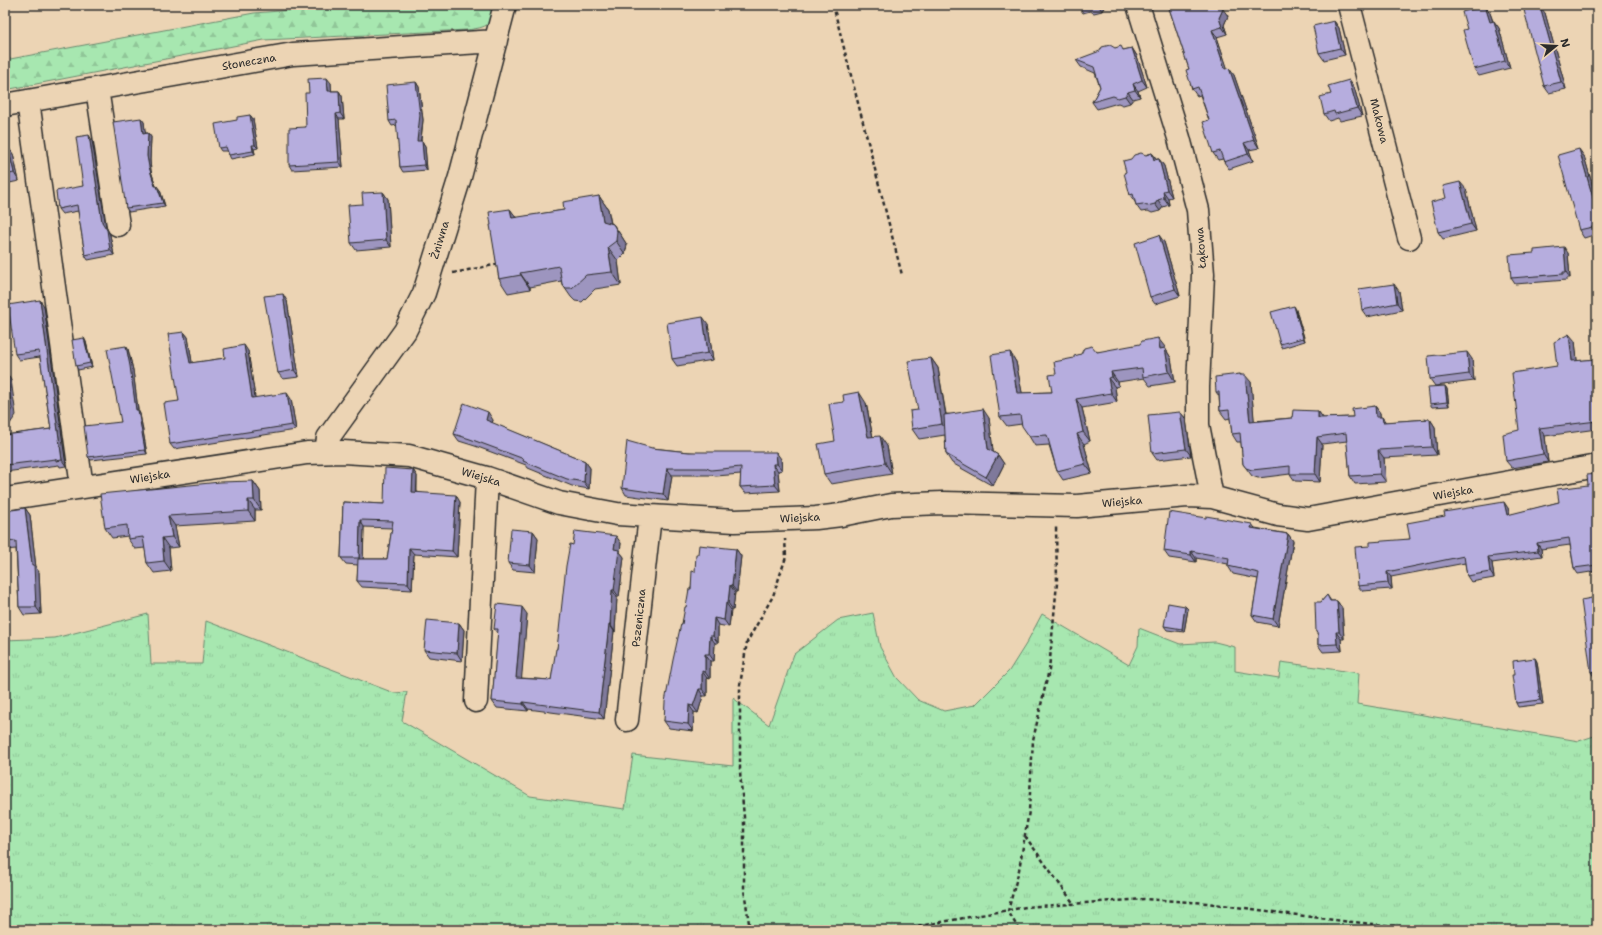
<svg xmlns="http://www.w3.org/2000/svg" width="1602" height="935" viewBox="0 0 1602 935" font-family="'Shantell Sans',sans-serif">
<style>
.forest{fill:url(#forest-firs);stroke:#69896e}
.park{fill:url(#park-tufts);stroke:#69896e}
.lines{fill:none;stroke-linecap:round;stroke-linejoin:round}
.minor-casing{stroke:#2b2b2b;stroke-width:25}
.path{stroke:#2b2b2b;stroke-width:2.5;stroke-dasharray:4 3;stroke-linecap:butt}
.minor{stroke:#ecd4b4;stroke-width:22}
.wall{fill:#9d95bf;stroke:#2b2b2b;fill-rule:evenodd}
.shaded-wall{fill:#7f799b;stroke:#2b2b2b}
.building{fill:#b6adde;stroke:#2b2b2b}
.labels{text-anchor:middle;dominant-baseline:central;stroke-width:3;stroke-linejoin:round;paint-order:stroke}
.street-label{font-size:11px;fill:#2b2b2b;stroke:#ecd4b4}
</style>
<defs>
<pattern id="forest-firs" width="22" height="20" patternUnits="userSpaceOnUse"><rect width="22" height="20" fill="#a7e7b0"/><path d="M5 1l3.5 6h-7zM16 11l3.5 6h-7z" fill="#90c698"/></pattern>
<pattern id="park-tufts" width="24" height="20" patternUnits="userSpaceOnUse"><rect width="24" height="20" fill="#a7e7b0"/><path d="M3 7l-1-3M5 7V3M7 7l1-3M15 17l-1-3M17 17v-4M19 17l1-3" fill="none" stroke="#90c698"/></pattern>
</defs>
<rect width="100%" height="100%" fill="#ecd4b4"/>
<filter id="ink" filterUnits="userSpaceOnUse"><feTurbulence type="fractalNoise" baseFrequency=".025" numOctaves="2"/><feDisplacementMap in="SourceGraphic" scale="8" xChannelSelector="R" yChannelSelector="G"/><feConvolveMatrix kernelMatrix="1 2 1 2 8 2 1 2 1" color-interpolation-filters="sRGB"/></filter>
<g filter="url(#ink)">
<path class="forest" d="M356,5H498C491,26 488,27 467,30L264,40L5,90V60L254,13Z"/>
<path class="park" d="M873,613L880,647L897,678L918,700L944,711L975,705L1009,671L1026,644L1042,614L1129,665L1138,646L1139,628L1180,644L1215,642L1235,647V671L1279,678L1281,662L1359,673L1357,704L1579,741L1597,735V930H5V640L55,638L148,614L151,664H202L206,621L394,693L407,692L402,721L530,796L625,809L633,755L733,766V698L769,725L794,654L838,620Z"/>
<g class="lines">
<g class="minor-casing">
<path id="minor" d="M1138,5L1179,138L1198,210L1203,274L1198,387V425L1212,497
M1349,5L1409,238
M97,89L118,225
M28,101L82,487
M5,105L293,54L496,41
M326,452L328,438L405,331L424,293L460,177L505,5
M5,499L307,453L343,452L409,456L487,478L559,503L617,514L650,516L735,521L816,518L841,515L891,505L943,503L1077,506L1187,496L1212,497L1278,515L1308,519L1597,466
M476,701L487,478
M627,720L650,516"/>
</g>
<path class="path" d="M833,5L902,275
M453,273L499,264
M1025,836L1074,904
M750,930L744,890V817L740,772V685L747,642L773,596L786,557L785,539
M905,930L919,926L1026,907L1144,899L1207,903L1342,921L1435,930
M1019,930L1008,911L1019,870L1029,811L1033,740L1049,670L1057,583L1056,526
M1084,930L1098,928L1152,930"/>
<use href="#minor" class="minor"/>
</g>
<path class="wall" d="M1078,5H1110L1104,7L1102,11L1094,13L1090,11L1083,13Z
M1168,5H1218L1228,16L1224,25L1227,34L1217,37L1227,68L1234,75L1259,148L1249,150L1253,161L1229,169L1224,162L1223,159L1218,160L1213,153L1209,120L1200,95L1197,96L1192,89L1189,69Z
M1485,6L1490,13L1493,21L1499,28L1510,68L1479,76L1474,69L1467,29Z
M1545,13L1566,89L1549,93L1544,86Z
M1334,21L1339,28L1345,55L1324,60L1319,53Z
M1115,48L1124,50L1132,48L1137,56L1147,87L1138,91L1140,97L1133,99L1130,103L1123,105L1118,103L1097,109L1092,102L1100,87L1095,73L1081,67L1076,60Z
M416,82L419,87L423,120L421,141H422L425,146L427,170L403,172L400,167L397,125L392,126L389,121Z
M331,83V91H339L342,96L344,119H339L343,167L292,170L289,165L306,127L309,93Z
M1354,87L1362,116L1340,121L1338,118L1329,121L1324,114L1331,94Z
M250,115L253,119L258,148L254,149L255,154L231,159L227,151H221L219,148L237,120Z
M141,118L144,122L145,133H148L151,137L150,160L151,171L156,186L160,190L165,206L129,212L126,208Z
M92,140L106,227L110,235L114,255L88,260L85,255L78,211L62,214L58,209L83,186Z
M8,147L13,154L19,181L5,184V148Z
M1152,153L1157,159H1159L1164,166L1172,197L1168,198L1169,205L1163,207L1160,211L1152,213L1148,211L1141,212L1136,205L1135,202L1130,195L1126,172L1146,155Z
M1584,156L1597,201V234L1584,238L1579,230Z
M1466,189L1476,231L1443,239L1438,232Z
M383,192L388,199L391,247L356,250L351,243Z
M599,196L608,209L611,223L613,224L622,237L627,245L625,254L618,261L621,285L595,289L582,302L575,301L571,297L562,284L561,281L530,287V289L508,293L499,279L491,225L510,209L516,218L564,210Z
M1164,242L1180,296L1155,304L1150,297Z
M1568,253L1570,278H1567V280L1515,284L1511,278Z
M1399,291L1402,310L1367,317L1362,310Z
M287,301L299,377L283,379L278,373Z
M44,306L66,466L60,467L59,465L5,472V435L51,429L40,357L19,360L15,354Z
M1294,306L1296,310L1305,341L1282,348L1280,344Z
M708,324L713,360L677,366L672,359Z
M184,332L188,337L192,363L225,358L248,351L255,398L291,399L296,430L174,449L170,444L179,401Z
M84,338L86,342L92,367L78,370L76,366Z
M1575,341L1577,361L1597,359V429L1545,436L1548,462L1512,468L1506,461L1557,366Z
M126,346L128,349L133,370L138,410L140,414L147,454L91,460L88,457L121,422Z
M1165,347V348L1171,358L1175,382L1150,386L1144,378L1118,382L1119,386L1115,387L1117,402L1082,408L1090,441L1084,444L1092,473L1063,480L1057,471L1049,445L1035,446L1029,436L1022,424L1007,426L1000,417L1010,352L1016,362L1022,393L1052,392L1056,374L1074,358L1097,352Z
M931,358L938,368L946,414L989,418L993,452L998,455L1004,464L993,486L952,463L946,454L945,435L919,439L912,429L918,410Z
M1472,359L1474,381L1435,386L1430,379Z
M1240,374L1251,382L1254,421L1292,418L1318,411L1323,418L1353,417L1375,406L1380,413V417L1386,422L1430,419L1435,427L1437,455L1384,458L1386,482L1355,484L1350,476L1347,441L1322,444L1320,482L1295,481L1290,474L1258,478L1252,476L1243,464L1241,442H1237L1232,434L1230,418L1226,419L1220,411L1219,396L1216,392Z
M1445,386L1447,389L1449,406L1432,407L1430,404Z
M866,403L873,437L887,446L892,474L831,484L824,474L835,441Z
M1180,412L1186,419L1191,456L1157,460L1152,453Z
M493,420L492,423L585,461L590,468L589,489L572,486L528,468L526,465L475,446L459,441L454,434Z
M652,448L689,452L781,459L782,470L778,471L780,491L745,493L740,487L741,474L716,476L711,475H672L668,501L626,495L622,488Z
M413,470L417,476V492L460,502L457,557L414,554L412,590L362,587L357,581L358,565L346,564L341,558L343,502L384,504ZM364,527L392,528L387,559H363Z
M1597,474V571L1578,574L1574,568L1570,545L1541,549L1542,556L1492,563L1494,578L1471,582L1467,576L1465,563L1391,577L1392,589L1362,591L1358,586L1370,546L1410,539L1508,508L1510,515L1559,502L1588,485Z
M253,481L260,491L261,510H255V521L175,526L179,547L169,548L171,571L154,573L147,563L145,548L135,549L128,539V536L112,538L105,528Z
M25,508L30,515L36,568L39,572L41,614L24,615L19,607L16,549L5,550V511Z
M1255,528L1288,534L1293,541L1278,626L1257,622L1252,615L1258,579L1233,574L1228,566V564L1196,558V562L1169,558L1164,551Z
M533,531L538,538L535,572L513,570L508,563Z
M621,543L620,552L624,557L619,597H617L615,632L614,631L604,719L528,709V711L497,708L492,701L498,634L494,629L527,614L521,678L551,680L557,649L573,545Z
M736,549L741,556L737,592H735L733,610H731L729,627L718,625V643H715L714,661H710V679L707,678V696H703L698,713L694,712L693,731L669,728L664,721L682,624L695,572Z
M1327,595L1331,601H1337L1342,608L1344,639H1341L1342,651L1323,652L1318,645V635L1316,632L1321,602Z
M1597,597V678H1595L1591,672Z
M1188,609L1184,632L1167,630L1164,626Z
M459,623L464,630L462,661L429,657L424,650Z
M1535,658L1537,662L1543,704L1518,707L1516,703L1514,675Z"/>
<path class="shaded-wall" d="M1098,5H1103L1104,7L1102,11Z
M1485,6L1490,13L1495,29L1490,22Z
M1540,6L1545,13L1566,89L1561,82Z
M1223,9L1228,16L1224,25L1227,34L1222,27L1219,18Z
M1334,21L1339,28L1345,55L1340,48Z
M1494,21L1499,28L1510,68L1505,61Z
M1212,30L1217,37L1230,76L1225,69Z
M1132,48L1137,56L1147,87L1142,80Z
M1229,68L1234,75L1259,148L1254,140Z
M327,78L331,83L332,97L328,91Z
M1349,80L1354,87L1362,116L1357,108Z
M416,82L419,87L423,120L420,146L417,141Z
M1133,84L1138,91L1140,97L1135,90Z
M339,91L342,96L344,119L340,113Z
M1128,92L1133,99L1130,103L1125,96Z
M336,114L339,119L343,167L339,162Z
M250,115L253,119L258,148L255,145Z
M141,118L144,122L146,137L143,134Z
M148,133L151,137L150,160L151,171L157,190L155,186L149,167L147,156Z
M89,135L92,140L106,227L110,235L114,255L110,250L102,222Z
M422,141L425,146L427,170L424,165Z
M1244,143L1249,150L1253,161L1248,154Z
M252,145L254,149L255,154L253,151Z
M8,147L13,154L19,181L14,173Z
M1579,149L1584,156L1597,201V212Z
M1152,153L1157,160H1154Z
M1159,159L1164,166L1172,197L1167,190Z
M1460,182L1466,189L1476,231L1471,224Z
M157,186L160,190L165,206L163,203Z
M1163,191L1168,198L1169,205L1164,198Z
M383,192L388,199L391,247L386,240Z
M599,196L608,209L613,235L603,221Z
M1158,200L1163,207L1160,211L1155,204Z
M510,209L520,222L512,218Z
M613,224L622,237L627,245L625,254L616,241Z
M1159,235L1164,242L1180,296L1175,289Z
M608,247L618,261L621,285L612,272Z
M1564,247L1568,253L1570,278L1566,272Z
M520,273L530,287V289L521,275Z
M1394,284L1399,291L1402,310L1397,303Z
M283,294L287,301L299,377L294,370Z
M40,300L44,306L66,466L62,460Z
M1294,306L1296,310L1305,341L1303,338Z
M703,317L708,324L713,360L708,353Z
M184,332L188,337L193,368L190,363Z
M1569,334L1575,341L1578,369L1572,361Z
M84,338L86,342L92,367L90,363Z
M1158,338L1165,347L1166,359L1160,349Z
M244,345L248,351L256,404L252,398Z
M126,346L128,349L133,370L138,410L140,414L147,454L145,450L136,410Z
M1165,348L1171,358L1175,382L1169,372Z
M1010,352L1016,362L1024,402L1017,393Z
M1467,352L1472,359L1474,381L1469,374Z
M931,358L938,368L949,435L942,424Z
M1111,372L1118,382L1119,386L1112,377Z
M7,374L11,380L16,415L5,431Z
M1245,375L1251,382L1255,430L1250,422Z
M1108,378L1115,387L1117,402L1111,393Z
M1445,386L1447,389L1449,406L1447,402Z
M859,392L866,403L875,448L868,437Z
M287,393L291,399L296,430L292,425Z
M1076,399L1082,408L1090,441L1083,432Z
M1375,406L1380,413L1381,425L1376,417Z
M983,409L989,418L994,458L988,449Z
M1318,411L1324,419L1318,418Z
M488,412L493,420L491,427L486,420Z
M1180,412L1186,419L1191,456L1186,449Z
M1382,417L1388,425L1383,422Z
M1430,419L1435,427L1437,455L1432,447Z
M1539,428L1545,436L1548,462L1543,454Z
M1077,434L1084,444L1092,473L1085,464Z
M880,436L887,446L892,474L885,463Z
M1317,437L1322,444L1320,482L1315,474Z
M1378,450L1384,458L1386,482L1380,474Z
M776,452L781,459L782,470L777,464Z
M998,455L1004,464L993,486L986,477Z
M585,461L590,468L589,489L584,482Z
M773,464L778,471L780,491L775,485Z
M667,468L672,475L668,501L663,494Z
M413,470L417,476L416,498L412,492Z
M253,481L260,491L261,510L254,500Z
M456,495L460,502L457,557L452,551Z
M248,500L255,510V521L248,511Z
M1504,502L1508,508L1511,521L1507,515Z
M25,508L30,515L36,568L39,572L41,614L36,607L32,565Z
M168,516L175,526L179,547L172,537Z
M360,520L364,527L363,565L359,558Z
M1252,524L1257,531L1251,528Z
M533,531L538,538L535,572L530,565Z
M1288,534L1293,541L1278,626L1273,619Z
M616,536L621,543L620,552L624,557L619,597L614,590V549Z
M162,538L169,548L171,571L164,561Z
M1537,543L1541,549L1542,556L1538,551Z
M409,548L414,554L412,590L408,583Z
M736,549L741,556L737,592L732,586Z
M1191,551L1196,558V562L1191,555Z
M1488,557L1492,563L1494,578L1490,572Z
M1387,572L1391,577L1392,589L1388,583Z
M730,585L735,592L733,610L728,603Z
M612,590L617,597L615,632L610,624Z
M1337,601L1342,608L1344,639L1339,632Z
M726,603L731,610L729,627L724,620Z
M1185,606L1188,609L1184,632L1182,629Z
M522,607L527,614L521,685L516,678Z
M714,618L718,625V643L713,636Z
M459,623L464,630L462,661L457,653Z
M609,624L614,631L604,719L599,712Z
M1336,632L1341,639L1342,651L1337,644Z
M710,636L715,643L714,661L709,654Z
M705,654L710,661V679L705,672Z
M1535,658L1537,662L1543,704L1540,700Z
M702,671L707,678V696L702,689Z
M699,689L703,696L698,713L693,706Z
M523,702L528,709V711L523,704Z
M689,705L694,712L693,731L688,724Z"/>
<path class="building" d="M1168,5H1217L1223,9L1219,18L1222,27L1212,30L1225,69L1229,68L1254,140L1244,143L1248,154L1224,162L1220,151L1213,153L1203,122L1209,120L1198,87L1192,89L1186,70L1189,69Z
M1485,6L1490,22L1494,21L1505,61L1474,69L1463,30L1467,29L1462,12Z
M1540,6L1561,82L1544,86L1524,10Z
M1334,21L1340,48L1319,53L1313,26Z
M1110,45L1115,48L1121,46L1123,50L1132,48L1142,80L1133,84L1135,90L1128,92L1125,96L1118,98L1113,96L1092,102L1100,87L1094,67L1076,60L1100,51L1102,47Z
M327,78L328,91H339L340,113L336,114L339,162L289,165V128L306,127L305,93H309L308,79Z
M1349,80L1357,108L1335,114L1334,111L1324,114L1320,97L1331,94L1328,86Z
M416,82L420,115L417,141H422L424,165L400,167L396,120L389,121L386,85Z
M250,115L255,145H252L253,151L229,155L226,147L219,148L215,124L237,120V117Z
M141,118L143,134L148,133L147,156L149,167L155,186H157L163,203L126,208L113,122Z
M89,135L102,222L107,230L110,250L85,255L77,205L58,209L56,191L83,186L76,137Z
M8,147L14,173L5,175V148Z
M1579,149L1597,212V226L1579,230L1558,155Z
M1141,153L1146,155L1152,153L1154,160L1159,159L1167,190L1163,191L1164,198L1158,200L1155,204L1147,206L1143,204L1136,205L1133,194L1130,195L1124,173L1126,172L1123,161L1131,159L1134,155Z
M1460,182L1471,224L1438,232L1431,202L1446,198L1443,186Z
M383,192L386,240L351,243L348,205L363,204L362,193Z
M599,196L603,221L613,224L617,231L616,241L608,247L612,272L586,275L572,288H566L562,284L559,266L520,273L521,275L499,279L490,225H491L489,212L510,209L512,218L564,210L563,202Z
M1159,235L1175,289L1150,297L1135,243Z
M1564,247L1566,272H1563V274L1511,278L1509,255L1534,253V250Z
M1394,284L1397,303L1362,310L1359,289Z
M283,294L294,370L278,373L264,296Z
M40,300L62,460L56,461V459L5,465V435L51,429L39,351L15,354L8,305Z
M1294,306L1303,338L1280,344L1271,312Z
M703,317L708,353L672,359L667,323Z
M184,332L190,363L225,358L224,349L244,345L252,398L287,393L292,425L170,444L164,403L179,401L168,334Z
M1569,334L1572,361L1597,359V421L1539,428L1543,454L1506,461L1503,434L1519,430L1512,373L1557,366L1554,342Z
M84,338L90,363L76,366L72,340Z
M1158,338L1160,349L1165,348L1169,372L1143,377L1142,368L1111,372L1112,377L1108,378L1111,393L1076,399L1083,432L1077,434L1085,464L1057,471L1047,435L1029,436L1022,426L1020,415L1000,417L991,355L1010,352L1017,393L1052,392L1049,375L1056,374L1054,362L1074,358V356L1081,354L1084,348L1092,346L1097,352L1140,344L1142,341Z
M126,346L130,366L136,410H138L145,450L88,457L84,426L121,422L107,349Z
M1467,352L1469,374L1430,379L1428,356Z
M931,358L942,424L912,429L910,411L918,410L908,361Z
M5,374H7L12,409L5,419Z
M1240,374V375H1245L1250,422L1292,418L1293,410L1318,411V418L1353,417L1352,409L1375,406L1376,417H1382L1383,422L1430,419L1432,447L1378,450L1380,474L1350,476L1346,433L1317,437L1315,474H1290V466L1252,470L1246,468L1243,464L1240,433L1232,434L1229,410L1220,411L1219,392H1216L1215,377Z
M1445,386L1447,402L1430,404L1428,387Z
M859,392L868,437L880,436L885,463L824,474L818,444L835,441L829,404L844,402L843,395Z
M464,403L488,412L486,420L585,461L584,482L567,479L523,461L524,459L470,439L454,434Z
M983,409L988,449L998,455L986,477L946,454L944,415Z
M1180,412L1186,449L1152,453L1148,415Z
M627,441L652,448L689,452H776L777,464H773L775,485L740,487L741,467L711,470L706,468H667L663,494L622,488Z
M385,468L413,470L412,492L456,495L452,551L409,548L408,583L357,581L358,559H387L393,521L360,520L359,558H341L343,502L384,504Z
M1597,474V565L1574,568L1569,538L1537,543L1538,551L1488,557L1490,572L1467,576L1464,556L1387,572L1388,583L1358,586L1355,547L1370,546V542L1410,539L1407,523L1445,516L1444,512L1504,502L1507,515L1559,502L1557,489L1588,485L1587,475Z
M253,481L254,500H248V511L168,516L172,537L162,538L164,561L147,563L143,537L128,539L127,525L105,528L100,494L220,482Z
M25,508L32,565H34L36,607H19L16,541L5,542V511Z
M1169,512L1206,518V516L1252,524L1251,528L1288,534L1273,619L1252,615L1259,573L1228,566L1229,558L1191,551V555L1164,551Z
M511,529L533,531L530,565L508,563Z
M575,531L616,536L614,549L619,550L614,590H612L610,624H609L599,712L523,702V704L492,701L498,629H494L497,604L522,607L516,678L551,680L556,649H557L566,566L570,544L573,545Z
M699,545L736,549L732,586L730,585L728,603H726L724,620L714,618L713,636H710L709,654H705V672L702,671V689H699L693,706L689,705L688,724L664,721L665,702L673,660L681,624H682L685,607H686L689,589H691L692,571L695,572L696,554H698Z
M1327,595L1330,601H1337L1339,632H1336L1337,644L1318,645V632H1316L1315,602H1321Z
M1597,597V671L1591,672L1581,600Z
M1168,603L1185,606L1182,629L1164,626Z
M427,620L459,623L457,653L424,650Z
M1535,658L1540,700L1516,703L1512,675H1514L1513,661Z"/>
</g>
<g class="labels">
<g class="street-label">
<text transform="translate(249 62) rotate(-10)">Słoneczna</text>
<text transform="translate(1379 121) rotate(76)">Makowa</text>
<text transform="translate(440 240) rotate(-73)">Żniwna</text>
<text transform="translate(1201 248) rotate(-94)">Łąkowa</text>
<text transform="translate(150 477) rotate(-9)">Wiejska</text>
<text transform="translate(481 477) rotate(17)">Wiejska</text>
<text transform="translate(1453 493) rotate(-10)">Wiejska</text>
<text transform="translate(1122 502) rotate(-5)">Wiejska</text>
<text transform="translate(800 518) rotate(-3)">Wiejska</text>
<text transform="translate(639 618) rotate(-84)">Pszeniczna</text>
</g>
</g>
<rect width="1602" height="935" fill="none" stroke="#ecd4b4" stroke-width="20"/>
<rect x="10" y="10" width="1582" height="915" fill="none" stroke="#2b2b2b" stroke-width="1.5" filter="url(#ink)"/>
<g transform="translate(1556 46) rotate(72)" stroke="#ecd4b4" stroke-width="3" paint-order="stroke">
<path d="M0-3L7 15L0 10L-7 15Z" fill="#2b2b2b"/>
<text y="-6" font-size="11" font-weight="bold" text-anchor="middle" fill="#2b2b2b">N</text>
</g>
</svg>
